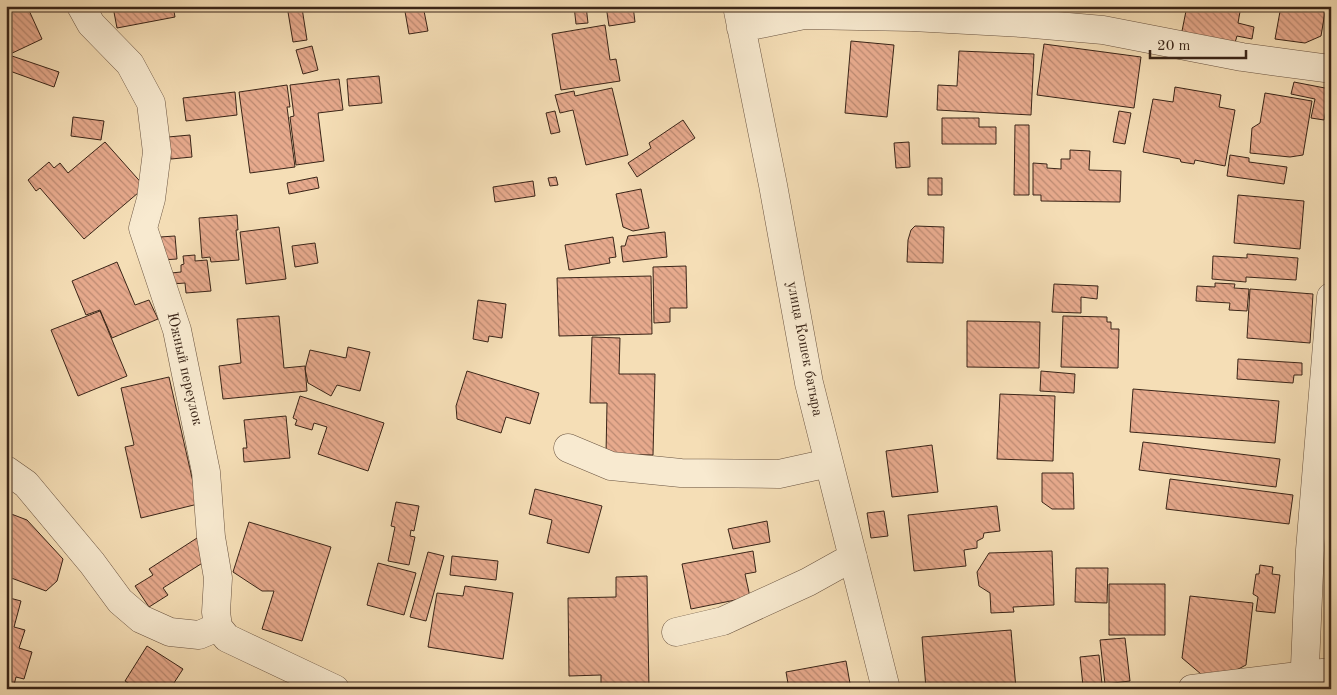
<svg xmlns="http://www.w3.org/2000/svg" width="1337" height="695" viewBox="0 0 1337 695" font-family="'Old Standard TT',serif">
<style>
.building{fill:url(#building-back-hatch);stroke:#3a2518}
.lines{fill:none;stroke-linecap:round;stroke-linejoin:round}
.minor-casing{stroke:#695340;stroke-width:29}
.minor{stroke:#f8ead0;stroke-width:28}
.labels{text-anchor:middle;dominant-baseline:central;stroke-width:4;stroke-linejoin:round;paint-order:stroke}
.street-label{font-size:15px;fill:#3a2518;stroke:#f8ead0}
</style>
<defs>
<pattern id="building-back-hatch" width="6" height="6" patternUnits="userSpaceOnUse" patternTransform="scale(1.25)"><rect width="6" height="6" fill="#e7aa8d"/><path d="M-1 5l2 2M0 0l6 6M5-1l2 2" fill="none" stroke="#bc8a72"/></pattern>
</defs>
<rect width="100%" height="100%" fill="#f5deb6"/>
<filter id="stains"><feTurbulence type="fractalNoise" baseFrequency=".004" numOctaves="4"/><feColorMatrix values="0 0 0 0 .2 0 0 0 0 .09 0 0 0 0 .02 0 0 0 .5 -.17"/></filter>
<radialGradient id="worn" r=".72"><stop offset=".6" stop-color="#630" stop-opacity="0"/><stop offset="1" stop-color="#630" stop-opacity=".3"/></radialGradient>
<path class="building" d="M6,6H27L42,39L6,56Z
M173,6L175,17L117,28L113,7Z
M287,6H305V8H302L307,40L293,42Z
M404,6H423L428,31L409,34Z
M574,6H586L588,23L576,24Z
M606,6H633L635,22L609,26Z
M1187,6H1241L1238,23L1254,27L1252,39L1237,36L1234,46L1181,36Z
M1281,6H1326L1321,36L1305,43L1275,39Z
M605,25L610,60L616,59L620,81L561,90L552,34Z
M851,41L894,45L887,117L845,113Z
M1044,44L1141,57L1134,108L1037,95Z
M312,46L318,70L303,74L296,50Z
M959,51L1034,54L1031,115L937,110L938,85L957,86Z
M12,56L59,72L54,87L7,70Z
M379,76L382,103L349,106L347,79Z
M339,79L343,110L318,113L324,161L296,165L290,117L294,116L290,85Z
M1294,82L1330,89L1324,120L1311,118L1315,99L1291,94Z
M287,85L290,107H287L295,167L250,173L239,92Z
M1175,87L1221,95L1219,107L1235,110L1225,166L1195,160L1194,164L1181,162L1180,159L1143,152L1153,99L1173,102Z
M612,88L628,155L586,165L573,110L560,113L555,95L574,91L575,96Z
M235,92L237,115L186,121L183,98Z
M1265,93L1312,101L1303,155L1290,157L1250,153L1252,128L1260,123Z
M555,111L560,132L551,134L546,113Z
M1119,111L1131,113L1125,144L1113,142Z
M73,117L104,121L101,140L71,136Z
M942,118H979V127H996V144H942Z
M683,120L695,138L637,177L628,163L651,148L649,143Z
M1015,125H1029V195H1014Z
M190,135L192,157L171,159L168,137Z
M105,142L145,187L84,239L40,188L36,191L28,180L49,162L54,168L60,163L68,173Z
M909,142L910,167L896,168L894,143Z
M1070,150L1090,151L1089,170L1121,171L1120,202L1041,201V195H1033V163L1047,164V168L1061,169V159H1070Z
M1230,155L1249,158V162L1287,167L1284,184L1227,176Z
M317,177L319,188L289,194L287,183Z
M556,177L558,185L550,186L548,178Z
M928,178H942V195H928Z
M533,181L535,196L495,202L493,187Z
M641,189L649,228L633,231L623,227L616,194Z
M1238,195L1304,201L1300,249L1234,243Z
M237,215L238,230H236L239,260L211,262L210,257L202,258L199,218Z
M915,226L944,227L943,263L907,262L908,240L911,230Z
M279,227L286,279L246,284L240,232Z
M665,232L667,257L623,262L621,246H625L628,236Z
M175,236L177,259L162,260L160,237Z
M613,237L616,257L609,258L610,263L569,270L565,245Z
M315,243L318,263L295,267L292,246Z
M1247,254L1298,258L1296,280L1246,277V282L1212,279L1213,256L1247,258Z
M195,255V261L207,260L211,291L186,293L185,283L172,284L171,273L181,272V265L184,264L183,256Z
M117,262L135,305L149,300L158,319L112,338L100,310L86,315L72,281Z
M686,266L687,308H670V322L654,323L653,267Z
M651,276L652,334L559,336L557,278Z
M1215,283L1235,284L1234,288L1249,289L1247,311L1229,310L1230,303L1196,301L1197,286L1215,287Z
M1054,284L1098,286L1097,299L1081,297V313L1052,312Z
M1250,289L1313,294L1310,343L1247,338Z
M478,300L506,304L502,338L489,336L488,342L473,339Z
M100,311L127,376L78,396L51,330Z
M279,316L284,368L305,366L307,391L223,399L219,366L241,363L237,319Z
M1063,316L1107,317V322H1111V329H1119L1118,368L1061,367Z
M967,321L1040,322L1039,368L967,367Z
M592,337L620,338L619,374H655L653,455L606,454L607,403H590Z
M348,347L370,352L360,391L337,385L331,396L308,383L305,369L310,350L346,358Z
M1238,359L1302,363V375H1294L1293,383L1237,379Z
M467,371L539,393L530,424L506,417L501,433L457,419L456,406Z
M1041,371L1075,374L1074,393L1040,391Z
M169,377L198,504L141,518L125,447L134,445L121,388Z
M1133,389L1279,401L1275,443L1130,432Z
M1000,394L1055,396L1053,461L997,459Z
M300,396L384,423L368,471L318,454L327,427L314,423L312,430L295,425L297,420L293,418Z
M286,416L290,458L244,462L243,448H247L244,420Z
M1143,442L1280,459L1276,487L1139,470Z
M932,445L938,492L892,497L886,451Z
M1042,473H1073L1074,509H1052L1042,502Z
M1170,479L1293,495L1289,524L1166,509Z
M535,489L602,506L589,553L547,543L552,520L529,514Z
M396,502L419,506L414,531L411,530L410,536L415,537L409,565L388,561L395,527L391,526Z
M997,506L1000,531L984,533L983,538L977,541V548L964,550L966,566L914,571L908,515Z
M884,511L888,536L871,538L867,513Z
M6,512L27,520L63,559L57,581L46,591L6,576Z
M767,521L770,542L733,549L728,529Z
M249,522L331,547L302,641L262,629L274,591H262L233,572Z
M197,538L208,554L204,562L163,588L168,595L149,607L135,586L153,575L149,569Z
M753,551L756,572L745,574L750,597L691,609L682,564Z
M1052,551L1054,605L1013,607L1014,612L991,613L990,593L979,586L977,572L989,553Z
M428,552L444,556L426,621L410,617Z
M1329,552H1331V616H1328Z
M452,556L498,561L496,580L450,575Z
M378,563L416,573L404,615L367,605Z
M1260,565L1273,567L1272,574L1280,575L1275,613L1256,611L1258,597L1253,594L1256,574H1259Z
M1076,568H1108L1107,603L1075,602Z
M647,576L649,689H601V675L569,676L568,598L616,597V577Z
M1109,584H1165V635H1109Z
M465,586L513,593L503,659L428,647L437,593L463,596Z
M1190,596L1253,603L1246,665L1221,678L1201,674L1182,658Z
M6,597L21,601L14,627L25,630L19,648L32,652L24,679L16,677L13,689H6Z
M1011,630L1016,689H926L922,637Z
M1125,638L1130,681L1105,684L1100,640Z
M147,646L183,669L170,689H137L125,681Z
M1099,655L1102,684L1083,686L1080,657Z
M846,661L851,689H789L786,672Z"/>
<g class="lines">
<g class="minor-casing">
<path id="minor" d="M81,6L91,24L130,64L151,103L157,152L151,199L143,228L177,330L206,472L211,537L218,578L216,612L218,627L227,638L335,689
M737,6L773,185L809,383L886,689
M741,28L804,15L912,17L1022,23L1103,30L1242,57L1331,69
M568,448L611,466L681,473L779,474L829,463
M6,470L26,484L92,563L120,601L141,619L170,632L199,635L218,627
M676,632L723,621L808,582L853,557
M1192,689L1331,672
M1304,689L1310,550L1331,297"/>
</g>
<use href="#minor" class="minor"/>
</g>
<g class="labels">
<g class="street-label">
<text transform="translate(804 349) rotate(79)">улица Кошек батыра</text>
<text transform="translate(184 369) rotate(77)">Южный переулок</text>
</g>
</g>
<rect width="1337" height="695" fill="none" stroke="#f5deb6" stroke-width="25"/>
<rect x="8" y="8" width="1322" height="680" fill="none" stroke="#3a2518" stroke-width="2.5"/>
<rect x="12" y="12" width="1312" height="670" fill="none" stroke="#3a2518"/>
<path d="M1150 50v8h96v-8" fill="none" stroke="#3a2518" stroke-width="2.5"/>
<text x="1157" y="50" font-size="15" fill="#3a2518" stroke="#f8ead0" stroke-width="4" paint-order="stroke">20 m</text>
<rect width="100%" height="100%" filter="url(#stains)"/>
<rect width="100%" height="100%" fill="url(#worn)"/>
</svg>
